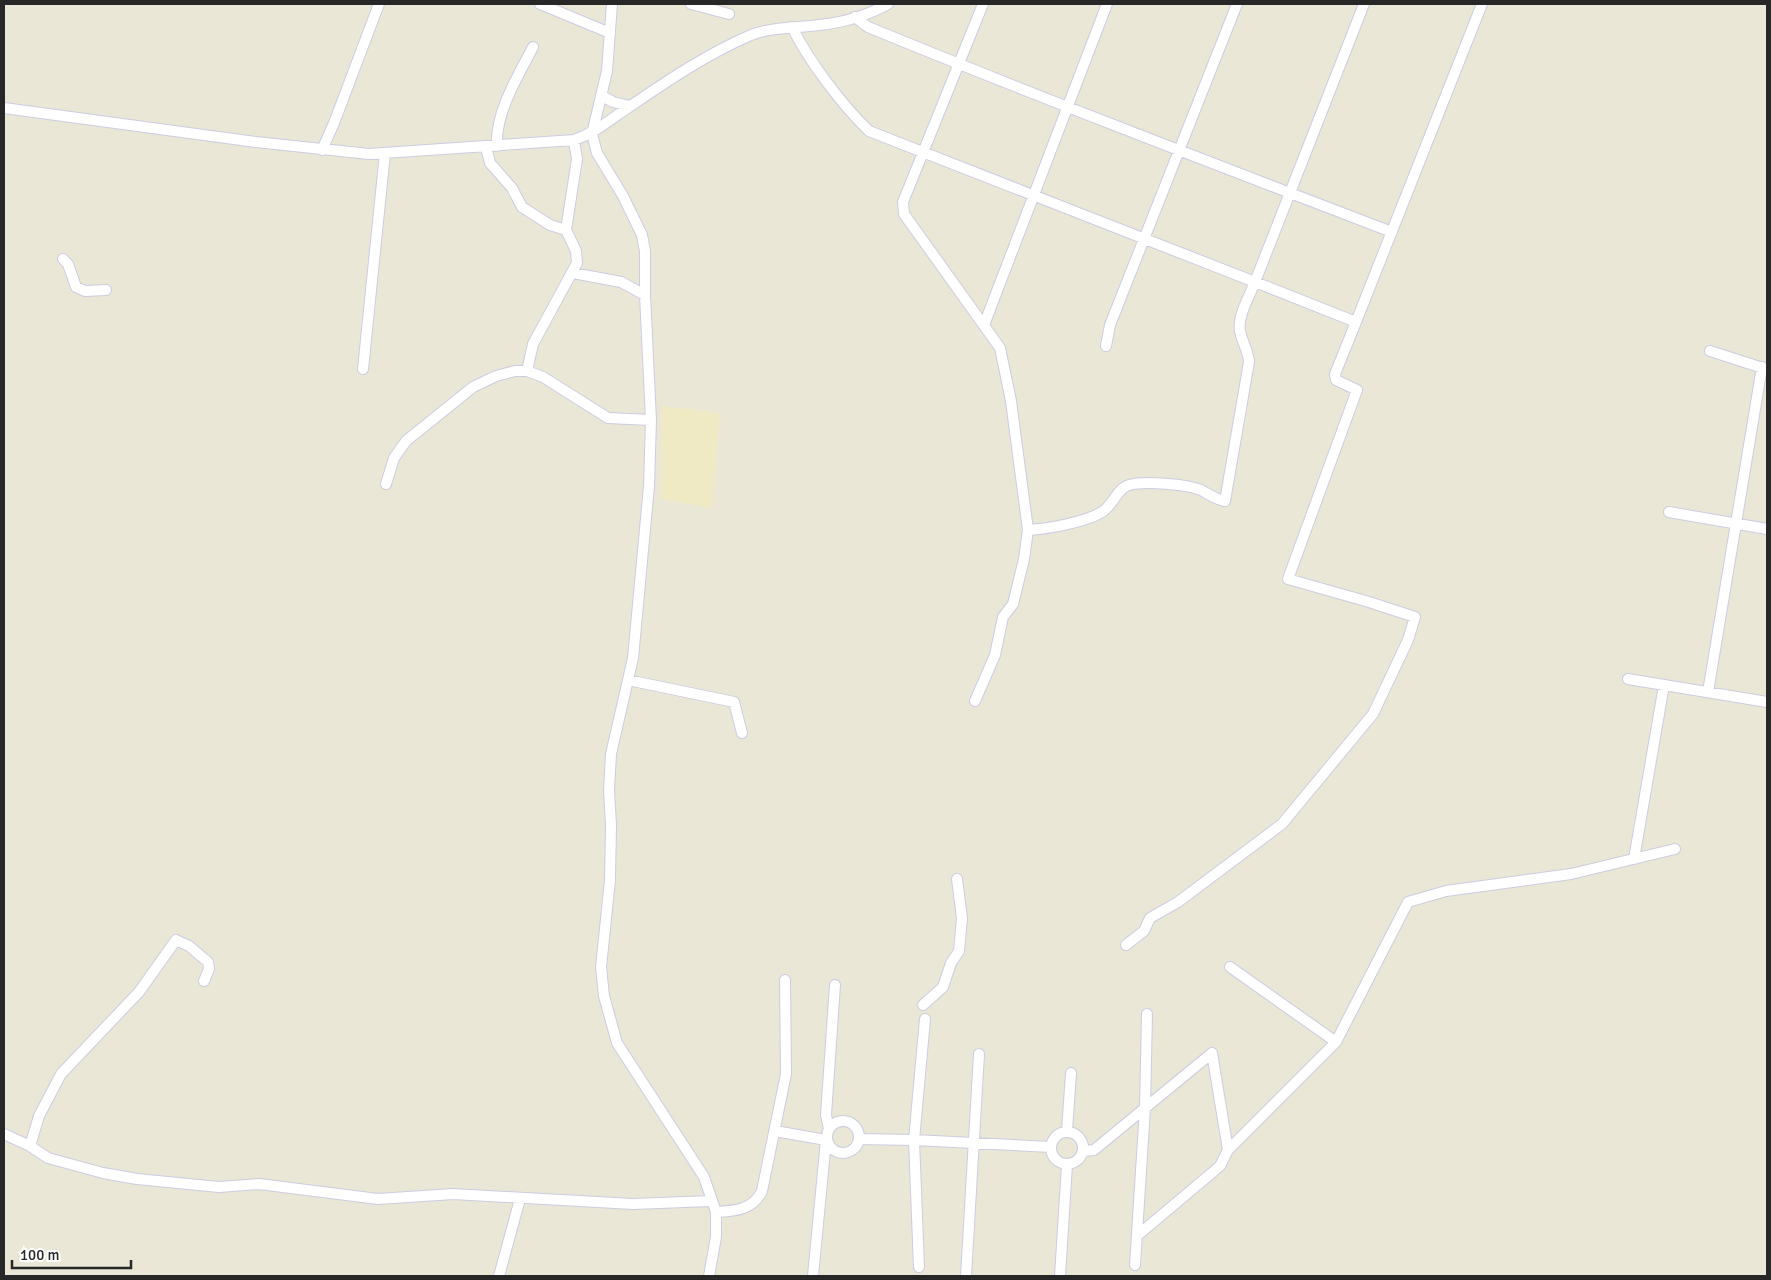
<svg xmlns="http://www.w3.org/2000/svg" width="1771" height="1280" viewBox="0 0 1771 1280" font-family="Signika,sans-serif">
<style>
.education{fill:#efeac4}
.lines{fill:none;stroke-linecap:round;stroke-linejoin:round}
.minor-casing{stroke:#cccce2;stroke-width:12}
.minor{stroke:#fff;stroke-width:10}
</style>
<rect width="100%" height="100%" fill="#ebe7d7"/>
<path class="education" d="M662,406L720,413L712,508L661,499Z"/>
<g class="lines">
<g class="minor-casing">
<path id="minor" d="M540,4L610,33
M612,4L607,71L592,134L597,153L623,196L642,235L645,251V295L651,420L649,486L633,658L611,754L609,790L611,825L610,880L601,967L604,996L617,1043L704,1177L716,1212V1237L709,1276
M691,4L729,14
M855,17L868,27C1041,98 1217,165 1392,232
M792,27C808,60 842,105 869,131L1255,282L1364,4
M602,96L613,102L630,106
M4,108L256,142L369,154L574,140C597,132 612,118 632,105C670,79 709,53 751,35C772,27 796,28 819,25C842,23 868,15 888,4
M497,146C495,113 518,76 533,47
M486,147L490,163L512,188L522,207L550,225L566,230
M322,150L334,123L379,4
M63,259L68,264L76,287L85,291L106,290
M573,273L621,282L645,295
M984,325L1107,4
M1106,346L1110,325L1237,4
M1710,351L1766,369
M363,369L385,153
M527,371L533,344L577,263L576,251L566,230L577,159L574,140
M386,484L394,458L406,441L473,387L496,376L515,371H527L543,377L608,418L651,420
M1669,512L1767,529
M1028,530C1048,529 1086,522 1102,512C1113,506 1117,488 1129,485C1144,481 1186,484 1201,490C1210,495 1215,499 1225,501L1249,362C1248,350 1242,342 1240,331C1237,317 1250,295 1255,282L1356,322L1482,4
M1628,679L1767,702
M628,680L734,702L742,733
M1708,692L1762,367
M975,701L995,655L1003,617L1013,604L1024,559L1028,530L1011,401L1000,348L904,214L903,202L983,4
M1634,859L1664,685
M1126,945L1144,931L1150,918L1178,902L1282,824L1373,714L1408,640L1415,617L1369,602L1288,579L1357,390L1336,380L1335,374L1356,322
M1230,967L1336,1042
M923,1005L943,987L951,963L959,951L962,918L957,879
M827 1137a16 16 0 1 1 32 0a16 16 0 1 1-32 0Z
M829,1129L826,1115L835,985
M775,1131L826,1140L813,1276
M1067,1131L1071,1073
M1051 1148a16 16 0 1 1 32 0a16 16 0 1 1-32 0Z
M4,1134L30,1146L48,1158L103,1173L137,1179L219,1187L259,1184L378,1199L453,1194L633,1204L711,1201
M859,1139L914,1140L1051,1147
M30,1146L39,1116L61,1074L139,992L176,940L189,946L208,962L209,969L204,981
M1083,1151L1094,1150L1212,1053L1228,1150
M716,1212C735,1211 753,1210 762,1191L786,1074L785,980
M1138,1235L1220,1166L1228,1150L1336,1042L1408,902L1446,891L1571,874L1675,849
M1135,1265L1145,1108L1147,1014
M919,1267L914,1140L925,1019
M499,1276L520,1199
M966,1276L979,1054
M1060,1276L1067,1165"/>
</g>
<use href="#minor" class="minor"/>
</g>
<rect width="1771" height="1280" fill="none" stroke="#272727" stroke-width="10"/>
<path d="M12 1260v8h119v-8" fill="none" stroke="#272727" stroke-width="2.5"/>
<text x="20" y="1260" font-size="15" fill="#272727" stroke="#ffffff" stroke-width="4" paint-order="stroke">100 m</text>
</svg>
